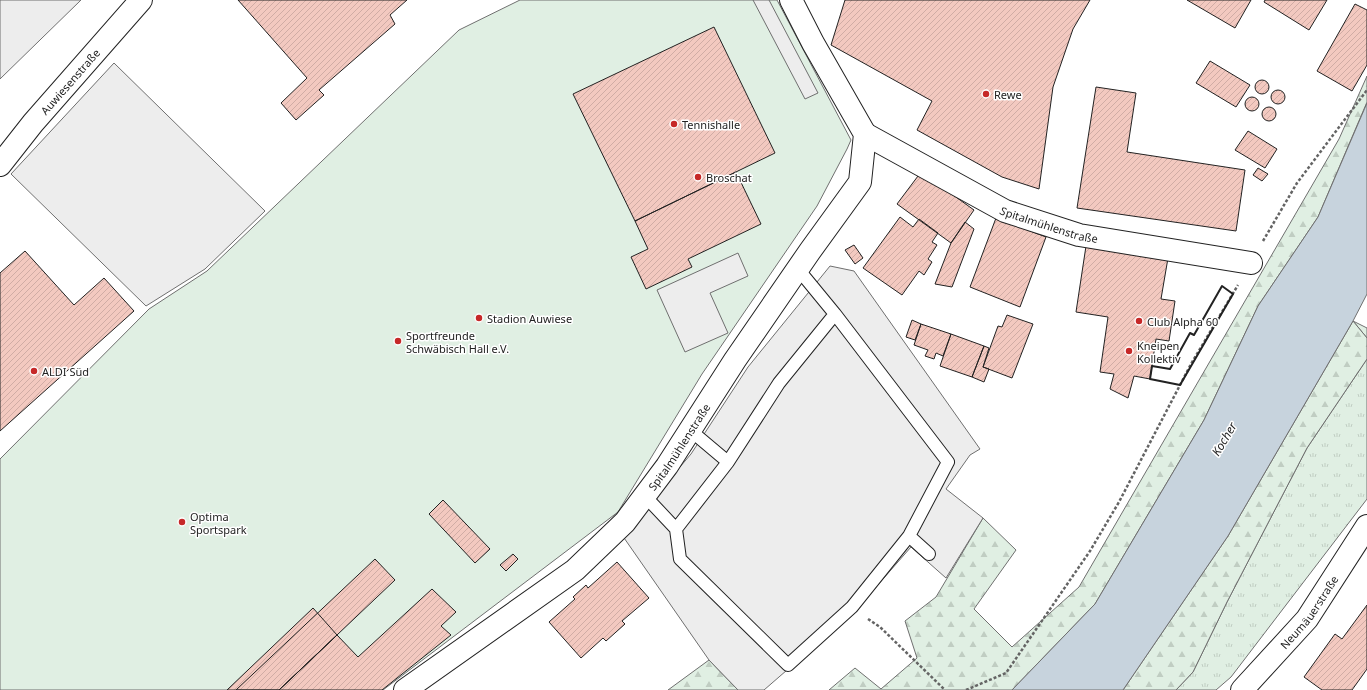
<svg xmlns="http://www.w3.org/2000/svg" width="1367" height="690" viewBox="0 0 1367 690" font-family="'Noto Sans',sans-serif">
<style>
.grass{fill:url(#grass-tufts);stroke:#6f6f6f}
.forest{fill:url(#forest-firs);stroke:#6f6f6f}
.pitch{fill:#e0efe3;stroke:#6f6f6f}
.parking{fill:#ededed;stroke:#6f6f6f}
.water{fill:#c7d3dd;stroke:#6f6f6f}
.building{fill:url(#building-hatch);stroke:#222}
.lines{fill:none;stroke-linecap:round;stroke-linejoin:round}
.service-casing{stroke:#222;stroke-width:14}
.minor-casing{stroke:#222;stroke-width:24}
.path{stroke:#646464;stroke-width:2.5;stroke-dasharray:3 2;stroke-linecap:butt}
.service{stroke:#fff;stroke-width:12}
.minor{stroke:#fff;stroke-width:22}
.wall{stroke:#222;stroke-width:2}
.poi-dot{fill:#c62828;stroke:#fff;stroke-width:1.5}
.labels{text-anchor:middle;dominant-baseline:central;stroke-width:3;stroke-linejoin:round;paint-order:stroke}
.street-label{font-size:11px;fill:#222;stroke:#fff}
.poi-label{font-size:11px;fill:#222;stroke:#fff;text-anchor:start}
.water-label{font-size:12px;font-style:italic;fill:#222;stroke:#fff}
</style>
<defs>
<pattern id="grass-tufts" width="24" height="20" patternUnits="userSpaceOnUse"><rect width="24" height="20" fill="#e0efe3"/><path d="M3 7l-1-3M5 7V3M7 7l1-3M15 17l-1-3M17 17v-4M19 17l1-3" fill="none" stroke="#c0cdc2"/></pattern>
<pattern id="forest-firs" width="22" height="20" patternUnits="userSpaceOnUse"><rect width="22" height="20" fill="#e0efe3"/><path d="M5 1l3.5 6h-7zM16 11l3.5 6h-7z" fill="#c0cdc2"/></pattern>
<pattern id="building-hatch" width="6" height="6" patternUnits="userSpaceOnUse"><rect width="6" height="6" fill="#f3c9c0"/><path d="M-1 1l2-2M0 6l6-6M5 7l2-2" fill="none" stroke="#d0aca5"/></pattern>
</defs>
<rect width="100%" height="100%" fill="#fff"/>
<path class="grass" d="M1353,321L1367,328V338Z
M1367,359V499L1231,677L1216,690H1176L1193,672L1227,602L1307,448Z"/>
<path class="forest" d="M1367,76V102L1318,217L1258,306L1204,420L1095,604L1012,690H829L855,668L881,689L917,658L905,621L936,597L983,518L1016,550L974,609L1012,647L1079,587L1339,139Z
M1353,321L1367,338V359L1307,448L1227,602L1193,672L1176,690H1123L1228,536Z
M709,660L738,690H668Z"/>
<path class="pitch" d="M520,0H777L851,140L847,149L817,206L702,374L618,512L383,690H0V459L149,309L207,271L459,30Z"/>
<path class="parking" d="M0,0H81L0,79Z
M753,0H769L818,93L805,99Z
M114,63L265,211L205,269L146,306L11,174Z
M738,253L748,276L710,293L728,333L685,352L657,290Z
M830,266L854,271L980,449L970,455L946,489L983,518L946,578L911,547L855,611L764,690H738L709,660L622,535L691,454L748,367Z"/>
<path class="water" d="M1367,103V294L1353,321L1228,536L1123,690H1012L1095,604L1204,420L1258,306L1318,217Z"/>
<path class="building" d="M238,0H407L390,15L395,24L319,90L324,95L296,120L281,103L307,78Z
M845,0H1090L1073,29L1053,87L1039,189L1002,177L917,130L932,101L831,45Z
M1187,0H1251L1235,28Z
M1265,0H1327L1309,30L1264,2Z
M1355,4L1367,10V65L1352,91L1317,71Z
M714,27L775,153L635,221L573,94Z
M1210,61L1250,85L1236,107L1196,83Z
M1255 87a7 7 0 1 1 14 0a7 7 0 1 1-14 0Z
M1096,87L1136,93L1127,152L1245,170L1236,231L1077,208Z
M1271 97a7 7 0 1 1 14 0a7 7 0 1 1-14 0Z
M1245 104a7 7 0 1 1 14 0a7 7 0 1 1-14 0Z
M1262 114a7 7 0 1 1 14 0a7 7 0 1 1-14 0Z
M1248,131L1277,149L1265,168L1235,150Z
M1258,168L1268,174L1262,181L1253,175Z
M736,172L761,224L688,259L692,267L646,289L631,257L648,249L635,221Z
M921,172L974,210L951,243L897,204Z
M900,217L913,227L919,219L938,233L932,242L937,245L928,259L932,262L924,275L919,271L902,295L863,268Z
M996,218L1046,237L1020,307L970,287Z
M965,222L974,229L952,287L935,284L951,243Z
M854,245L863,258L855,264L845,250Z
M1086,246L1168,258L1161,299L1175,301L1169,341L1156,339L1150,379L1134,376L1128,398L1110,389L1114,374L1100,372L1108,317L1076,312Z
M25,251L74,305L104,278L134,311L0,431V273Z
M1007,315L1033,324L1012,378L983,367L998,326L1002,327Z
M912,320L921,324L915,340L906,337Z
M921,324L951,334L943,356L936,353L934,359L925,356L928,350L914,345Z
M951,334L984,346L972,377L940,366Z
M984,346L989,348L983,367L989,369L984,382L972,377Z
M443,500L490,549L475,563L429,514Z
M513,554L518,559L506,571L500,565Z
M375,559L395,580L279,690H236Z
M617,562L649,598L622,621L625,624L606,641L603,638L581,658L549,622L575,599L573,597L586,585L588,588Z
M432,589L456,612L441,626L451,635L382,690H279L337,635L358,657Z
M1367,605V669L1352,690H1322L1304,677L1335,634L1342,639Z
M313,608L337,635L279,690H227Z"/>
<g class="lines">
<g class="service-casing">
<path id="service" d="M798,269L835,314L779,383L728,462L676,529L680,559L788,665L852,607L909,536L948,462L835,314
M690,430L728,462
M645,496L676,529
M909,536L929,554"/>
</g>
<g class="minor-casing">
<g id="minor">
<path id="s1" d="M865,134L1005,211L1079,235L1251,263"/>
<path id="s2" d="M0,165L33,123L141,0"/>
<path id="s3" d="M405,690L575,570L625,522L667,466L735,360L810,251L860,182L865,134L813,43L791,0"/>
<path id="s4" d="M1242,690L1307,619L1367,526"/>
</g>
</g>
<path class="path" d="M1263,241L1297,183L1367,90
M868,619L880,627L945,690
M966,690L1006,673L1090,551L1119,502L1191,364L1238,285"/>
<use href="#service" class="service"/>
<use href="#minor" class="minor"/>
<path class="wall" d="M1222,286L1233,294L1180,385L1150,379L1152,366L1170,369L1190,333L1194,335Z"/>
</g>
<g class="poi-dot">
<circle cx="986" cy="94" r="4"/>
<circle cx="674" cy="124" r="4"/>
<circle cx="698" cy="177" r="4"/>
<circle cx="479" cy="318" r="4"/>
<circle cx="1139" cy="321" r="4"/>
<circle cx="398" cy="341" r="4"/>
<circle cx="1129" cy="351" r="4"/>
<circle cx="34" cy="371" r="4"/>
<circle cx="182" cy="522" r="4"/>
</g>
<g class="labels">
<g class="street-label">
<text stroke="none"><textPath href="#s2" startOffset="109">Auwiesenstraße</textPath></text>
<text stroke="none"><textPath href="#s1" startOffset="206">Spitalmühlenstraße</textPath></text>
<text stroke="none"><textPath href="#s3" startOffset="370">Spitalmühlenstraße</textPath></text>
<text stroke="none"><textPath href="#s4" startOffset="103">Neumäuerstraße</textPath></text>
</g>
<g class="poi-label">
<text x="994" y="94">Rewe</text>
<text x="682" y="124">Tennishalle</text>
<text x="706" y="177">Broschat</text>
<text x="487" y="318">Stadion Auwiese</text>
<text x="1147" y="321">Club Alpha 60</text>
<text x="406" y="335">Sportfreunde<tspan x="406" dy="13">Schwäbisch Hall e.V.</tspan></text>
<text x="1137" y="345">Kneipen<tspan x="1137" dy="13">Kollektiv</tspan></text>
<text x="42" y="371">ALDI Süd</text>
<text x="190" y="516">Optima<tspan x="190" dy="13">Sportspark</tspan></text>
</g>
<g class="water-label">
<text transform="translate(1224 439) rotate(-59)">Kocher</text>
</g>
</g>
</svg>
